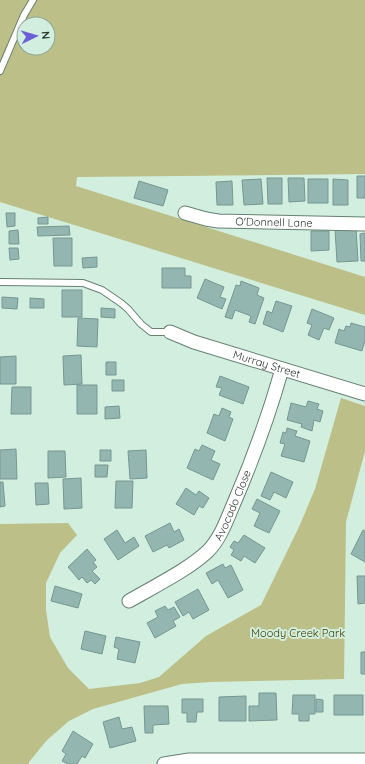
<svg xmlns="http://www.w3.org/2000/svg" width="365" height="764" viewBox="0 0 365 764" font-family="Quicksand,sans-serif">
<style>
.green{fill:#bcbf87;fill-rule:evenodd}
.building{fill:#94b6b1;stroke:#769692}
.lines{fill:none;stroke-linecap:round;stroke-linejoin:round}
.lane-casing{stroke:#668071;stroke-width:8}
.street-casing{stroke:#668071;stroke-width:15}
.lane{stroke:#fff;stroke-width:6}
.street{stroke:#fff;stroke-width:13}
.labels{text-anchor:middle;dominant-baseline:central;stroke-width:4;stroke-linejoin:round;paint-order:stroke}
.street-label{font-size:11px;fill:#2b3630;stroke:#d2eede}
.park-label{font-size:11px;fill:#404102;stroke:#d2eede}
</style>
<rect width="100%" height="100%" fill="#d2eede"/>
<path class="green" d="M0,0H365V174L77,177L76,186L365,277V315L0,202ZM24,24H48V48H24Z
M341,398L365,406V451L346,522L344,679L210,682L182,684L93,709L69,721L47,740L29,762V764H0V524L68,523L77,535L60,553L46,583V610L50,637L68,668L89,689L140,683L159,677L206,636L261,605L299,527L315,489Z"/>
<path class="building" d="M357,176H365V198H357Z
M267,178H282V204H268Z
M288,178H304L305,201L289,202Z
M261,179L263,204L244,205L242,180Z
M308,179H328V203H308Z
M333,179L348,180V205H333Z
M139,181L168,190L163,206L134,198Z
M232,181L233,205H217L216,182Z
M6,213H15V226L7,227Z
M48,217V224H38V218Z
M69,226L70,235L38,236L37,227Z
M356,228L358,261L337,262L335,229Z
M18,230L19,244H9V231Z
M311,231H329V250L311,251Z
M365,233V261H361L360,234Z
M53,238H72V266H54Z
M9,248H18L19,259L10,260Z
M97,257V267L83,268L82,258Z
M162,268H185V276H191V288H162Z
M205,279L224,287L220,297L226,299L222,309L197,298Z
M241,281L259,288L257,295L264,298L255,324L249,322L251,316L235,310L232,319L225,317L236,285L240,286Z
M62,290H82V317H62Z
M2,297L18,298L17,309L2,308Z
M30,298L44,299V308H30Z
M276,301L292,306L283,332L263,324L267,311L272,313Z
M101,308L115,309V318L101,317Z
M312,309L334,318L329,330L324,328L319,340L308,335L312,325L307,323Z
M78,318L98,319L97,347L77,346Z
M351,323L365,327V340L362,351L335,343L339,329L344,331L346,326L350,327Z
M81,355L82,384L64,385L63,356Z
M16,356V384H0V357Z
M106,362H116V375H106Z
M220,376L249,387L243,404L219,395L222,388L216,387Z
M112,380H124V391H112Z
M77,385H97V414H77Z
M12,387H31V414H11Z
M308,401L319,404L317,409L323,411L320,422L314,420L312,431L301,427L302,424L287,420L291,403L306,407Z
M119,406L120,418L105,419V407Z
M222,408L231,412L229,417L233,419L225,441L207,433L214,414L219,416Z
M287,428L297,431L295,436L310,441L304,462L281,456L285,444L280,443L283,432L286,433Z
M202,445L215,451L211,460L220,464L213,480L187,468L195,449L199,451Z
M16,449L17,479H0V450Z
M100,450H111V461H100Z
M146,450L147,478L130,479L128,451Z
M48,451H65L66,477L48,478Z
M95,465H108L107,477H95Z
M271,472L293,482L286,498L274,492L270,500L261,496Z
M81,478L82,508L64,509L63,479Z
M116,481H133L132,508H115Z
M0,482H3L5,506L0,507Z
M35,483H48L49,504L36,505Z
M186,488L196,495L199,491L209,498L203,508L199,506L194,515L176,504Z
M257,499L280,511L269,533L254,526L260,513L252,509Z
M170,523L174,532L179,529L184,540L169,548L167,545L153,552L145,536Z
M117,530L125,543L134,537L139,546L118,560L104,539Z
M363,530L365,531V562L351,554Z
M244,535L265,548L255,563L244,556L241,561L231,555L234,550L230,547L234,541L238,543Z
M87,549L96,560L93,562L97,567L92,571L100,579L95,584L91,580L87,583L82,577L79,580L68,567Z
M223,564L225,568L231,565L243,590L228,598L218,580L212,584L206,573Z
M357,576H365V603L358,604Z
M55,586L82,594L78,608L51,601Z
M198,589L209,610L193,619L189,612L183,616L175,602Z
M165,606L168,610L174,607L180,617L173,621L176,626L155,638L147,623L158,617L155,611Z
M85,631L106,636L102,654L81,649Z
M116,637L140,642L135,663L117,659L119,649L114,647Z
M361,652H365V674H361Z
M259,693H276L277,720L249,721V706H259Z
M293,695H315V714H309V721H299V714H292Z
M334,695H363V715H334Z
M246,696V721H219V697Z
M182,699H203V712H197L196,722H187V713H182Z
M316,699L323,700V712H316Z
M144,706H168L169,724L153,725V733H145Z
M119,717L122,729L132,727L136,741L110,748L103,722Z
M73,731L93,744L85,758L82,756L77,764H68L62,761L66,754L62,751Z"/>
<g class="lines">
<g class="lane-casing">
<path id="lane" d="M0,71L24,15L33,0
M0,282L83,283L102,290L121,303L128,309L141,324L151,332H170"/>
</g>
<g class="street-casing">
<g id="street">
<path id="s1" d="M185,213L206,219L218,221L365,224"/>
<path id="s2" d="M170,332L194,342L365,394"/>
<path id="s3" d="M129,601C153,587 188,570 208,551C221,538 227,519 234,503C253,459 269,415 282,369"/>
<path d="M164,764L189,760H365"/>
</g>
</g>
<use href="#lane" class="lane"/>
<use href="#street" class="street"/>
</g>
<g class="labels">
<g class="street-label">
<text stroke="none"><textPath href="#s1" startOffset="90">O'Donnell Lane</textPath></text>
<text stroke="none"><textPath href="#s2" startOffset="102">Murray Street</textPath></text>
<text stroke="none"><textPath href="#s3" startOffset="146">Avocado Close</textPath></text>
</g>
<g class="park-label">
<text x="298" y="633">Moody Creek Park</text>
</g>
</g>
<g transform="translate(36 36) rotate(85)"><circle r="19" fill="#d2eede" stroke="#8fa498"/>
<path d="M0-3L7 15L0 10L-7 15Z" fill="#6d5ed8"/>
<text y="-6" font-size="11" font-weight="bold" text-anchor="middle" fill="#2b3630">N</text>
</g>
</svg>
